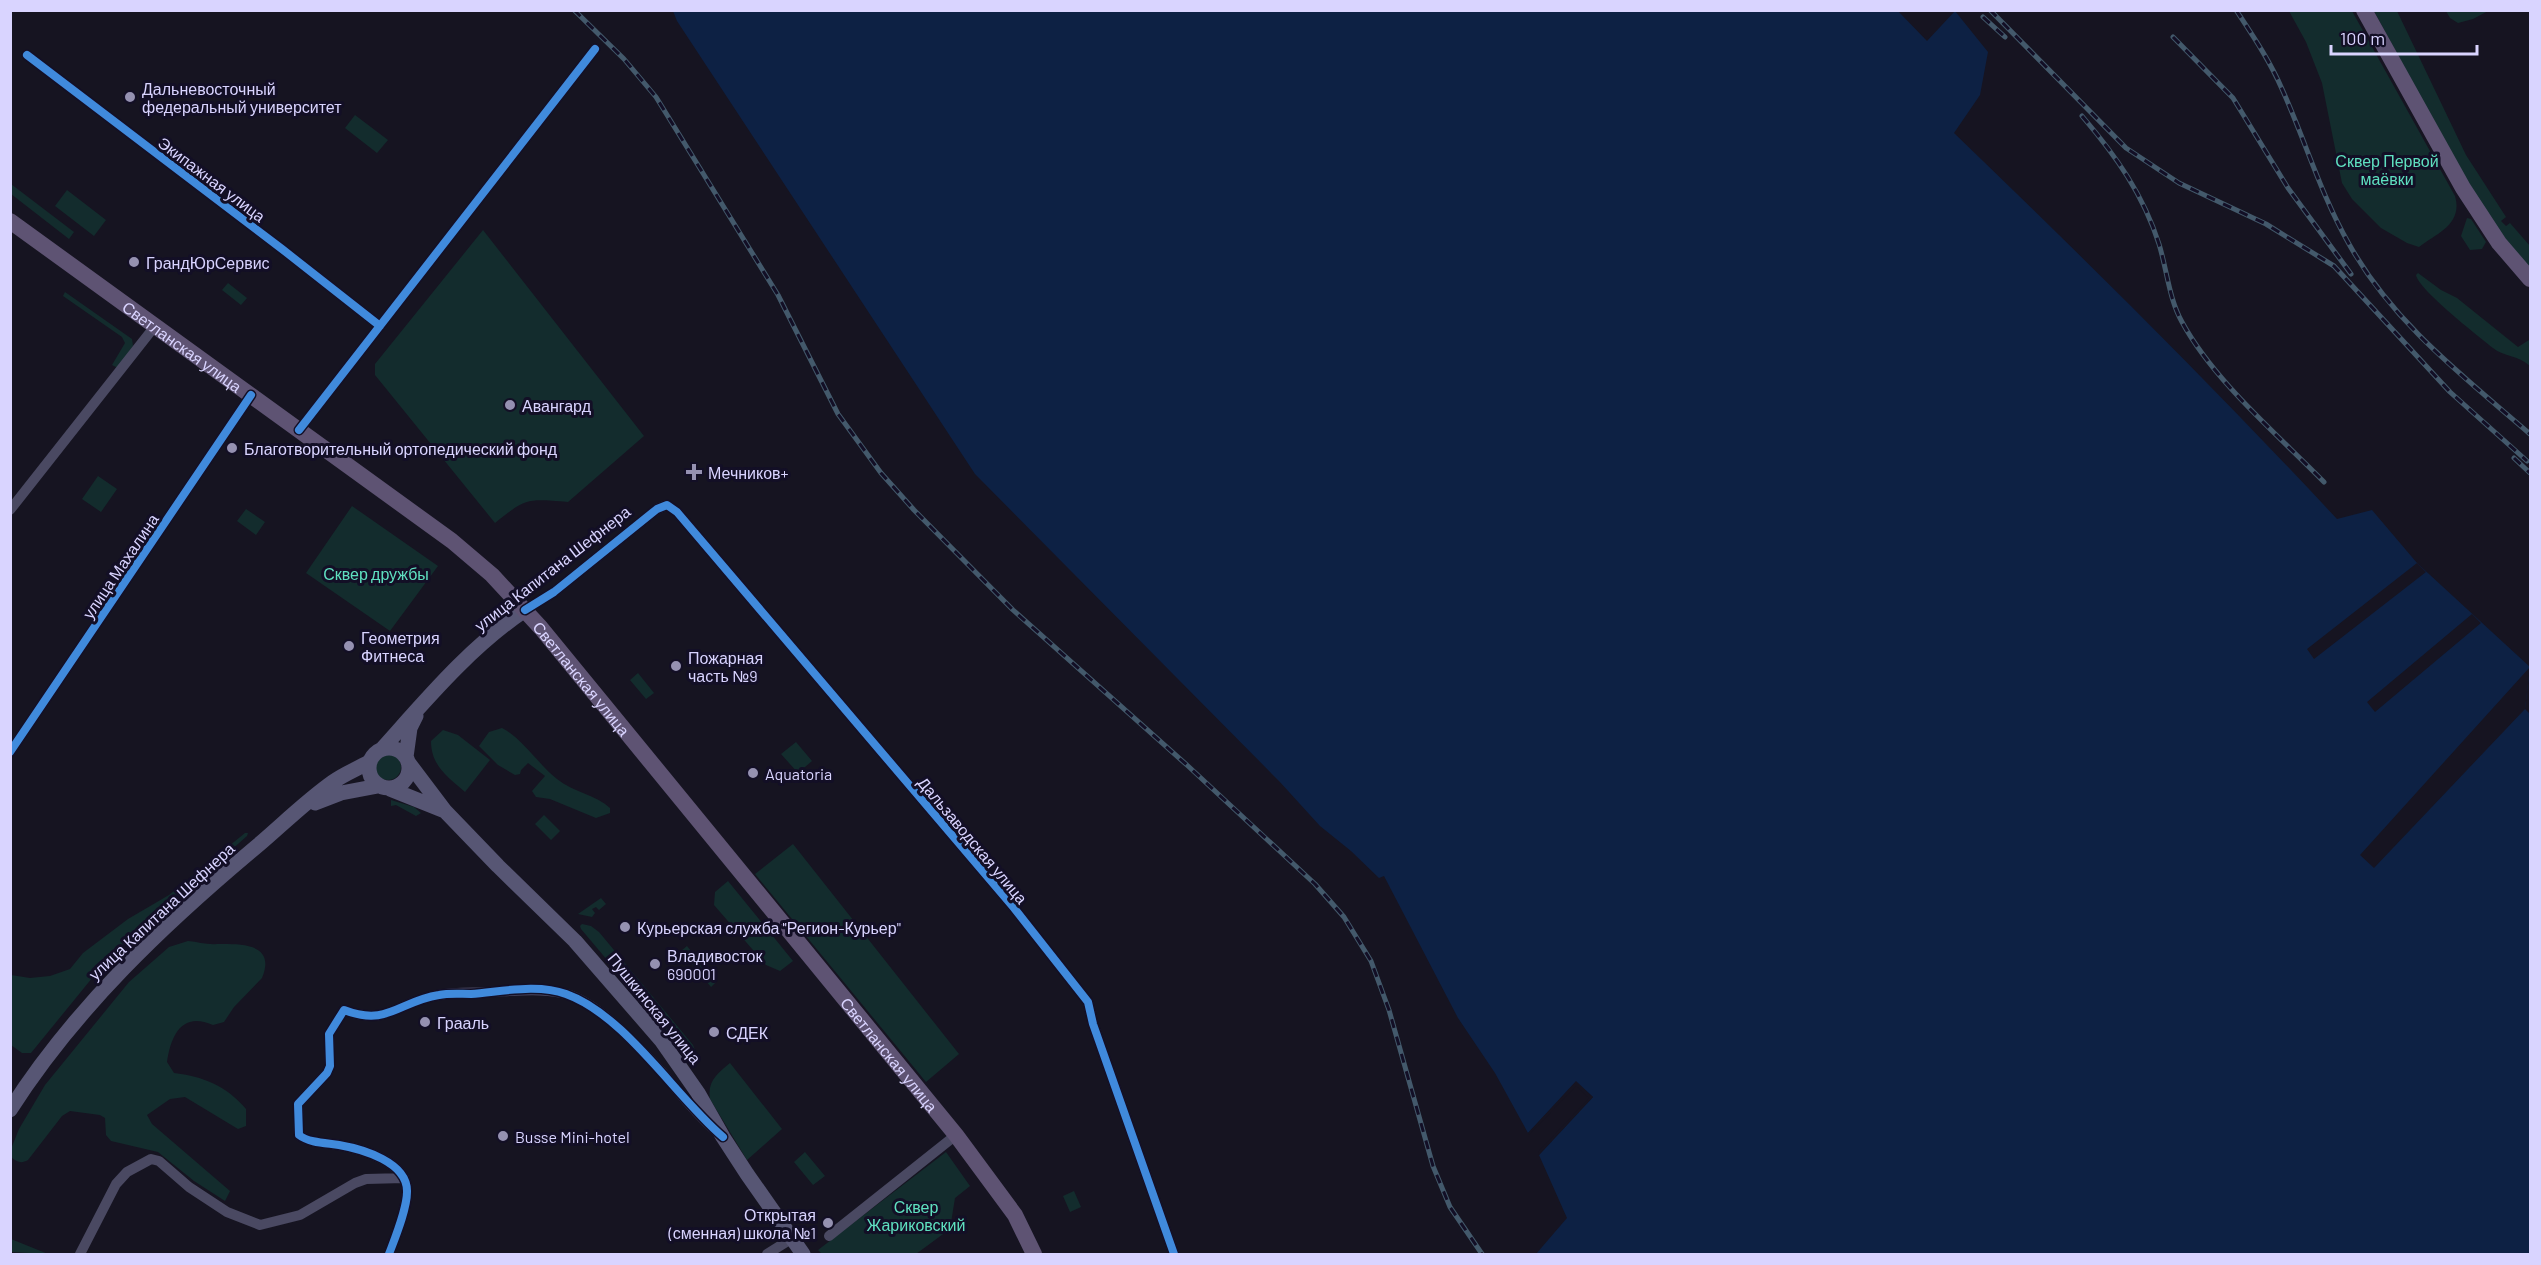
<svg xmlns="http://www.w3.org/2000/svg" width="2541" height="1265" viewBox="0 0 2541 1265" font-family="Barlow,sans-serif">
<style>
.green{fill:#132c2d}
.water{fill:#0d2144}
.pier{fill:#161421}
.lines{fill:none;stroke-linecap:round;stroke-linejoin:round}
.minor{stroke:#4a4962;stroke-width:10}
.secondary{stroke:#575674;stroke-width:15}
.primary{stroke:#5e5373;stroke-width:16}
.rail-casing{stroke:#43596b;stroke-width:5}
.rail{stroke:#130f26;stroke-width:3;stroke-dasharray:9;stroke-linecap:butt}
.cycleway-casing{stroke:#130f26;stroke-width:11}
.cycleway{stroke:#408adc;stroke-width:8}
.poi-dot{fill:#9591b1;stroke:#130f26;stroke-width:2}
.labels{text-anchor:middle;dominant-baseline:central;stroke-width:6;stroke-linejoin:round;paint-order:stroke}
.poi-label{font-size:16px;fill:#d9d4ff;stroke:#130f26;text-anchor:start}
.park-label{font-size:16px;fill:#5fe0c0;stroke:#130f26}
.street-label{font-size:16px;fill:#d9d4ff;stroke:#130f26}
</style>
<rect width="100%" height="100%" fill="#161421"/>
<path class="green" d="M2289,11H2352L2455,196C2463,224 2438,233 2419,247L2407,243L2381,228L2352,199L2342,183L2322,83L2306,42Z
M2374,11H2397L2466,155L2506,217L2501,221L2506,226L2510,223L2530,246V270C2465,193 2422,98 2374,11Z
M2446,11H2488L2473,19L2458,23L2450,18Z
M355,115L388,140L377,153L345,128Z
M11,184L74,232L69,239L11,194Z
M67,190L106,220L94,236L55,206Z
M2467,218L2471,219L2486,242L2482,249L2470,250L2461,236Z
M483,230L644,436L568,502C528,499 527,497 495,523L375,375V364Z
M2418,273L2441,290L2457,298L2518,347L2529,340L2530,366C2518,355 2504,357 2493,348C2477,335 2419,290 2416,275Z
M228,283L247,298L241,305L222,290Z
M65,292L132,339L133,346L118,368L112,365L125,343L122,337L63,296Z
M98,476L117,489L101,512L82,499Z
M352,506L438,566L390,631L306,573Z
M246,509L265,522L256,535L237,521Z
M638,673L654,693L646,699L630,680Z
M502,728C522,738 539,765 557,779C573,792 596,795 610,808V813L596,818L550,799L536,797L532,791L545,776L528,763L521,770L520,774L515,775L498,765L479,746L489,732Z
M443,730L458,735L490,760L465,792C448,777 431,766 431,741Z
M796,742L812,761L798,773L781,754Z
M375 767a13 13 0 1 1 26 0a13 13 0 1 1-26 0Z
M391,800L414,807L421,813L416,816L396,805L391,806Z
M544,815L560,831L551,840L535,824Z
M245,833H248L247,836L106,961L31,1053H22L11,1045V975L30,978L50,976L70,969L83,953L128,919L169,895Z
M793,844L959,1054L926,1082L755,874Z
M728,881L793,961L780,971L766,965L714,905L715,892Z
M601,898L606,904L599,910L596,907L592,909L595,913L592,917L578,914Z
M582,924L591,926L599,932L693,1045L698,1057V1063H694L581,929L580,926Z
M188,941C198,942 208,945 217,944C238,944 277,942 262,978L234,1007L224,1022L213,1025C182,1011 171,1035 167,1062L174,1073C202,1076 227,1086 246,1109V1126L238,1129L185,1097L170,1099L147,1115L152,1124L230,1191L225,1201L194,1181L158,1152L111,1141L106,1135L105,1118L100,1115L70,1111L62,1116L28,1160C21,1164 17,1162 11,1157V1149L19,1129L45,1085L129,982L169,947Z
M687,946L716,982L711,987L681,951Z
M730,1063L782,1129L747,1160L710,1099C707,1081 718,1073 730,1063Z
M805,1152L825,1176L813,1185L794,1162Z
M946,1152L970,1186L955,1198L950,1229L916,1254H822L818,1250Z
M1074,1191L1081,1207L1070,1212L1063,1196Z
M10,1239H11L48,1254L11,1252Z"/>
<path class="water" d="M1897,10L1927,41L1955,11L1988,52L1980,95L1954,133C2085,259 2213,386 2337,519L2372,510L2417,563L2530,667L2525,709L2530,714V1254H1536L1567,1218L1539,1155L1593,1097L1576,1082L1528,1133L1495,1073L1458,1018L1384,876L1379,878L1351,851L1320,826L1279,781L975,474L677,21L673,11Z"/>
<path class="pier" d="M2417,563L2426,572L2314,659L2307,649Z
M2472,614L2481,623L2375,712L2367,702Z
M2530,667L2525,709L2374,868L2360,855Z
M1576,1081L1593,1097L1539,1155L1538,1152L1589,1098L1576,1086L1529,1135L1528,1133Z"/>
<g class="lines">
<path class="minor" d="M27,55L282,249L380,326
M299,430L595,49
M10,510L155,326
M525,610L554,592L657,509L667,505L677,512L1014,908L1088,1002L1093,1024L1174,1254
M10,752L251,395
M829,1236L956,1135
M80,1254L116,1184L127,1172L151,1159L159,1161L189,1187L227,1212L260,1225L300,1215L355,1183L366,1179L404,1178
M389,1254C395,1238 407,1209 407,1192C408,1162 362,1149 339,1145C327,1143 309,1143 299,1135L298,1104L327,1073L330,1066L329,1034L344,1010C388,1027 399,1001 439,995C455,992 473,993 489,992C513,991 538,988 562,993C595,999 638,1046 661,1071C679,1092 695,1113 716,1131
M767,1254L791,1239"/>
<path class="secondary" d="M369 768a20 20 0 1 1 40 0a20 20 0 1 1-40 0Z
M382,749C426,700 470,647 525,610
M406,757L410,728L416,716
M408,762L445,811L498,866L575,941L661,1040L698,1093L723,1137L747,1174L803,1254
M390,789L445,811
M315,803L341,793L378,786
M10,1110C75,1008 164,924 256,847C281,826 306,801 333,782C344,774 357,769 369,762"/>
<g class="primary">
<path d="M2364,10L2463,188L2499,243L2530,279"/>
<path id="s1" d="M10,221L452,541L492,575L541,628L956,1135L1015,1215L1034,1254"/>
</g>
<g class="rail-casing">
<path id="rail" d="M574,10L624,59L656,97L778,295L838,414L881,473L914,510L1013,610L1188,766L1315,884L1344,917L1371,961L1389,1010L1433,1166L1450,1207L1482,1254
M1990,10L2126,148L2179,183L2266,224L2334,266L2450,392L2527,461
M2236,10C2253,36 2270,61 2282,89C2305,140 2321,195 2349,244C2393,323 2463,376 2530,434
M1983,17L2005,37
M2173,37L2233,98L2288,188L2351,274
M2082,116C2116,156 2143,194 2159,244C2167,270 2169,299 2182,322C2214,381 2277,434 2324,482
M2514,458L2530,473"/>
</g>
<use href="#rail" class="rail"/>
<g class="cycleway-casing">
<path id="cycleway" d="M27,55L282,249L380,326
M299,430L595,49
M525,610L554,592L657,509L667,505L677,512L1014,908L1088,1002L1093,1024L1174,1254
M10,752L251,395
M389,1254C395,1238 407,1209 407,1192C408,1162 362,1149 339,1145C327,1143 309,1143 299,1135L298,1104L327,1073L330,1066L329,1034L344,1010C388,1027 399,1001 439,995C449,993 460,994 471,994C500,992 537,983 566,994C625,1015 675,1096 723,1137"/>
</g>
<use href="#cycleway" class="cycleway"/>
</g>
<g class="poi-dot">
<circle cx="130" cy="97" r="6"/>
<circle cx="134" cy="262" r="6"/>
<circle cx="510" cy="405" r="6"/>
<circle cx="232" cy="448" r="6"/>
<path d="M691 463h6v6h6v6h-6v6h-6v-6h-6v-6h6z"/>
<circle cx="349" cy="646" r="6"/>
<circle cx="676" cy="666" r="6"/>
<circle cx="753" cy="773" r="6"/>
<circle cx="625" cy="927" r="6"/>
<circle cx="655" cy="964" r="6"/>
<circle cx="425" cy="1022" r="6"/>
<circle cx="714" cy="1032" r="6"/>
<circle cx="503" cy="1136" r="6"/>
<circle cx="828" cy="1223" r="6"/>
</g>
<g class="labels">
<g class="poi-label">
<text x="142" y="88">Дальневосточный<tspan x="142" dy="18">федеральный университет</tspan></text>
<text x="146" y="262">ГрандЮрСервис</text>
<text x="522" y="405">Авангард</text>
<text x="244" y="448">Благотворительный ортопедический фонд</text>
<text x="708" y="472">Мечников+</text>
<text x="361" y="637">Геометрия<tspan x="361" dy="18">Фитнеса</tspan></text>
<text x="688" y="657">Пожарная<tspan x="688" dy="18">часть №9</tspan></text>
<text x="765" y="773">Aquatoria</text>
<text x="637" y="927">Курьерская служба "Регион-Курьер"</text>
<text x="667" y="955">Владивосток<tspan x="667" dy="18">690001</tspan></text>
<text x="437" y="1022">Грааль</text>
<text x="726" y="1032">СДЕК</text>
<text x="515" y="1136">Busse Mini-hotel</text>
<text x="816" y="1214" text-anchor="end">Открытая<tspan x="816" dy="18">(сменная) школа №1</tspan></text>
</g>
<g class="park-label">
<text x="2387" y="160">Сквер Первой<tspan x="2387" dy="18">маёвки</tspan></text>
<text x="376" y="573">Сквер дружбы</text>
<text x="916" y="1206">Сквер<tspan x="916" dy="18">Жариковский</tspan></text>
</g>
<g class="street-label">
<text transform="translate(212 179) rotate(37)">Экипажная улица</text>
<text stroke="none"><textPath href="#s1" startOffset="213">Светланская улица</textPath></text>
<text transform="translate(120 566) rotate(-56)">улица Махалина</text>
<text transform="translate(552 568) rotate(-38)">улица Капитана Шефнера</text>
<text stroke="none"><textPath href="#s1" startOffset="735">Светланская улица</textPath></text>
<text transform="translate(973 840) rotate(50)">Дальзаводская улица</text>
<text transform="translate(161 911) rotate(-43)">улица Капитана Шефнера</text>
<text transform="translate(655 1008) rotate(51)">Пушкинская улица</text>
<text stroke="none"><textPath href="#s1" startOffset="1221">Светланская улица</textPath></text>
</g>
</g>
<rect width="2541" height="1265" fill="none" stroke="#d9d4ff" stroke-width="24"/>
<path d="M2331 45v9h146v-9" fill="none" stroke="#d9d4ff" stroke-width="3"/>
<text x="2340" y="45" font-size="18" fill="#d9d4ff" stroke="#130f26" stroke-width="4.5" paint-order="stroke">100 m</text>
</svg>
